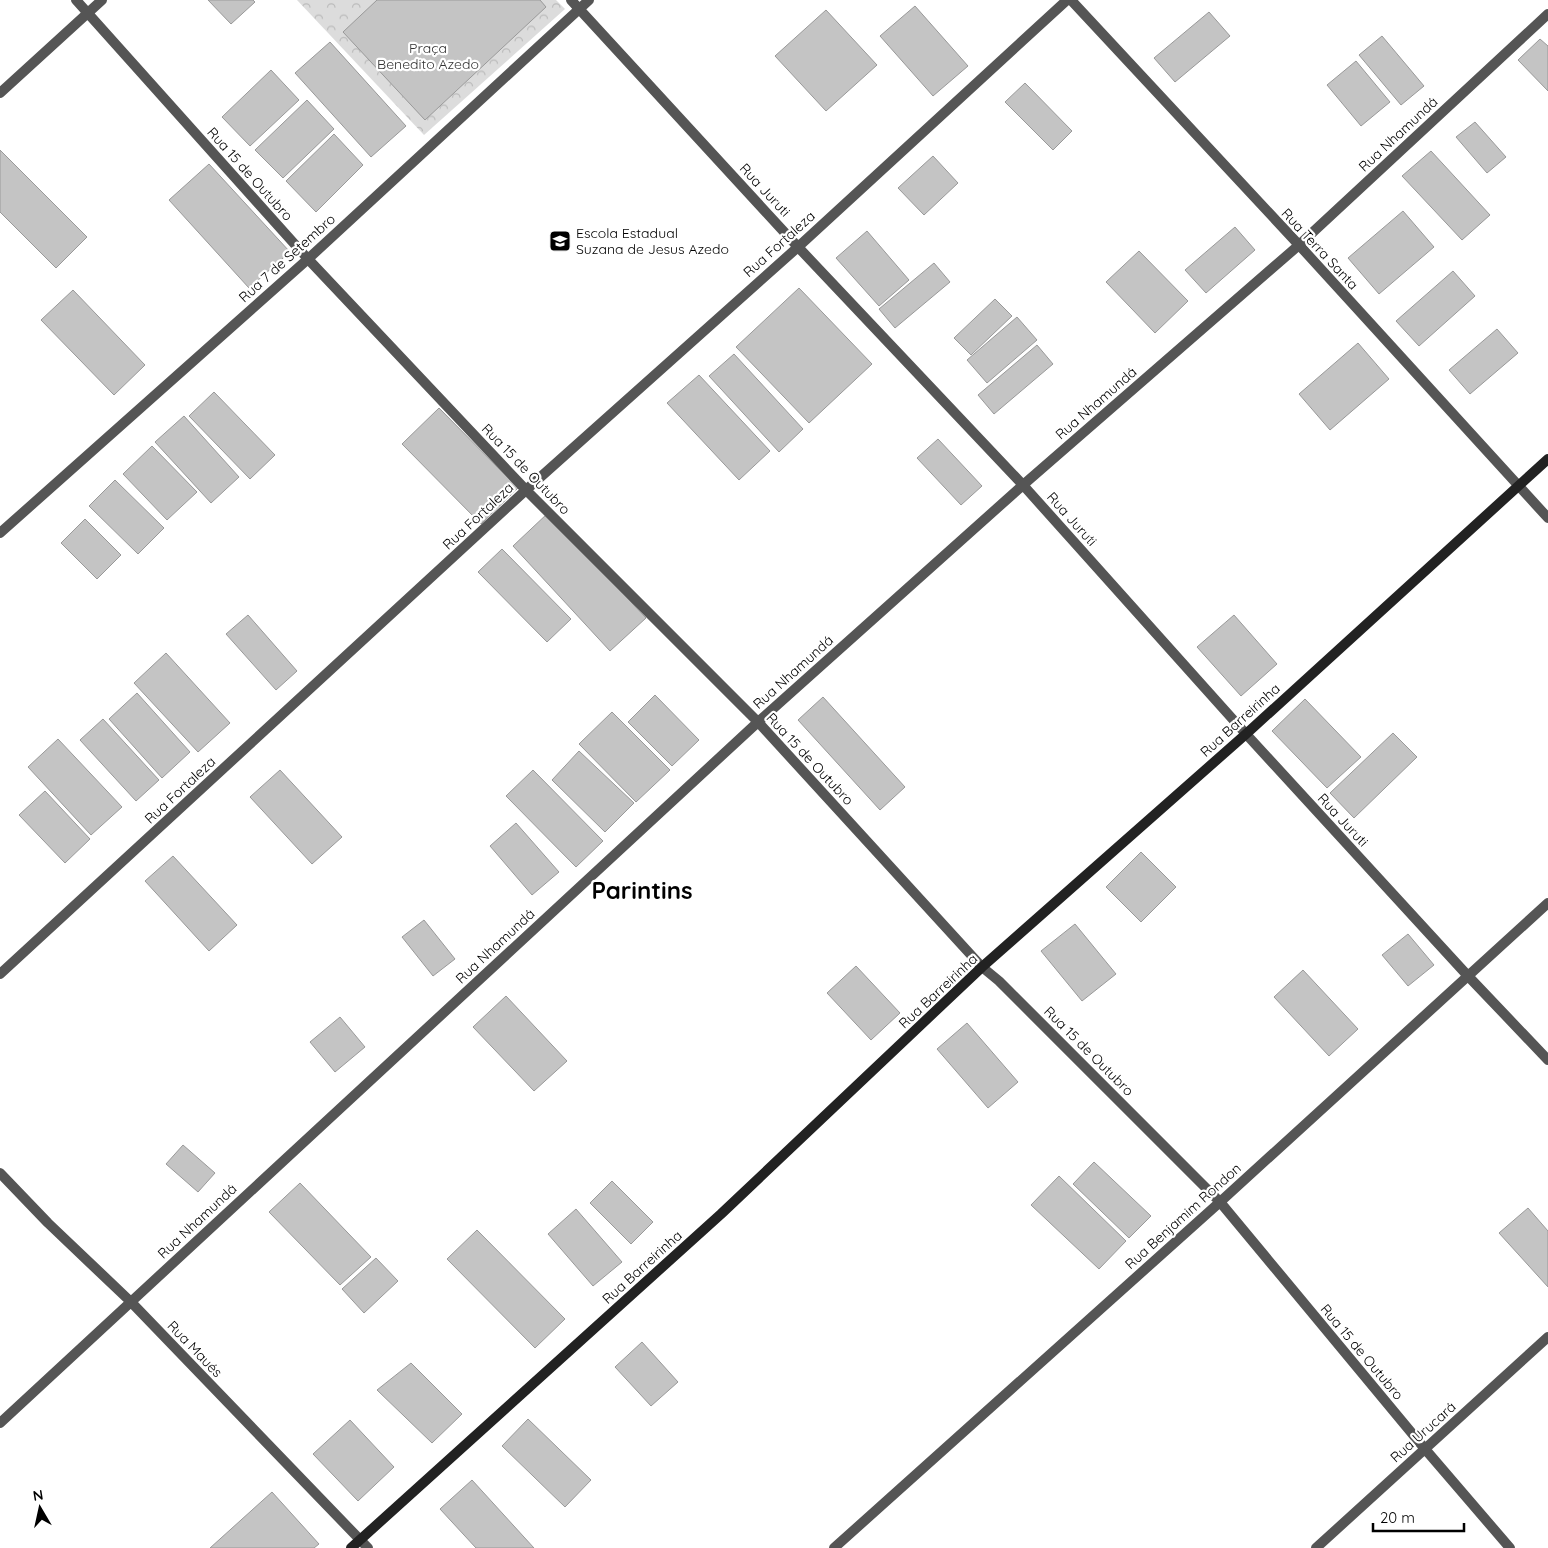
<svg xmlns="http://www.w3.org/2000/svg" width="1548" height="1548" viewBox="0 0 1548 1548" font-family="Quicksand,sans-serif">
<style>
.park{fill:url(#park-crowns)}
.building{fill:#c4c4c4;stroke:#999}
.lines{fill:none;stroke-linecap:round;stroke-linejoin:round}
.street{stroke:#555;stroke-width:10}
.secondary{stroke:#222;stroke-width:10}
.labels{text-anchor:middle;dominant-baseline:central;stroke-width:4.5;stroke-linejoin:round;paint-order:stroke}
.park-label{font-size:14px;fill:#333;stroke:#fff}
.street-label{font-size:14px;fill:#000;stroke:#fff}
.poi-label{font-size:14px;fill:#000;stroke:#fff;text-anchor:start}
.town-label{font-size:24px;font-weight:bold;fill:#000;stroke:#fff}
</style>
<defs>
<pattern id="park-crowns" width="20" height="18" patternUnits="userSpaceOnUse" patternTransform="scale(1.25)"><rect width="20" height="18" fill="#dcdcdc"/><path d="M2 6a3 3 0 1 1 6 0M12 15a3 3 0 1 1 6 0" fill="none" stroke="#bbb"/></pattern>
</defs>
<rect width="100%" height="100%" fill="#fff"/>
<path class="park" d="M297,0H556L565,9L424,135Z"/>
<path class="building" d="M208,0H253L255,2L231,24Z
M377,0H540L546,7L425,120L343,32Z
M915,6L968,66L933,96L880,36Z
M826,10L877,65L826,111L775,56Z
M1209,12L1230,36L1175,82L1154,58Z
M1382,36L1424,86L1401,105L1359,55Z
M1540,39L1548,46V91L1518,60Z
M330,42L406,126L371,157L295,73Z
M1356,61L1390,102L1361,126L1327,85Z
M271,70L299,100L250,146L222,117Z
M1025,83L1072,131L1053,150L1005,102Z
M307,100L334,129L283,178L255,150Z
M1475,122L1506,157L1487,173L1456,137Z
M334,134L363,165L316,212L286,181Z
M0,150L87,237L56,268L0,212Z
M1431,151L1490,215L1462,240L1402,176Z
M933,156L958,183L924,215L898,188Z
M209,164L290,252L249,288L169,200Z
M1403,211L1434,247L1379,294L1348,258Z
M1235,227L1255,250L1206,293L1185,270Z
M867,231L909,280L879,306L836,258Z
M1139,251L1188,301L1155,333L1106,282Z
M934,263L950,282L895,328L879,309Z
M1453,271L1475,296L1419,346L1396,321Z
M799,288L872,364L809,423L736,347Z
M73,290L145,365L114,395L41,320Z
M995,299L1012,316L971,355L954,338Z
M1017,317L1037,340L987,383L967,360Z
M1497,329L1518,353L1470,394L1449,370Z
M1358,343L1389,379L1330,430L1299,394Z
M1037,345L1053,364L994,414L978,395Z
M734,354L803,429L779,452L709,376Z
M699,375L770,451L739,480L667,403Z
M214,392L275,455L250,479L189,416Z
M439,408L518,488L481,524L402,444Z
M184,416L239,477L211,503L155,442Z
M938,439L982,486L961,505L917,458Z
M152,446L197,492L167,520L123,474Z
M115,480L164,528L138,554L89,506Z
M548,513L646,618L610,651L513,546Z
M85,519L121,555L97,579L61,543Z
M502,549L571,619L547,642L478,572Z
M248,615L297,671L276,690L226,634Z
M1234,615L1277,664L1241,696L1197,647Z
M166,653L230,723L198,752L134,683Z
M137,693L190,752L162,778L109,719Z
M655,695L699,740L672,766L628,722Z
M823,697L905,787L880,810L798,720Z
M1305,699L1361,757L1327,788L1272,731Z
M612,712L670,770L636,802L579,744Z
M103,719L159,780L136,801L80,740Z
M1393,733L1417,757L1354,818L1330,793Z
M58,739L122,807L91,835L28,767Z
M579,751L634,803L605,832L552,780Z
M280,770L342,837L312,864L250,797Z
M533,770L603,841L576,867L506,796Z
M45,791L90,839L65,863L19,815Z
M516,823L559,872L532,895L490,846Z
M1141,852L1176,887L1141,922L1106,887Z
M173,856L237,925L209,951L145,881Z
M424,920L455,959L433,976L402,937Z
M1075,924L1116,974L1082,1001L1041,951Z
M1408,934L1434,965L1408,986L1382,955Z
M856,966L900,1013L871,1040L827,993Z
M1303,970L1358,1029L1329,1056L1274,997Z
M506,996L567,1061L534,1091L473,1027Z
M340,1017L365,1047L335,1072L310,1042Z
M967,1023L1018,1082L988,1108L937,1049Z
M183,1145L215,1173L198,1192L166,1164Z
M1094,1162L1151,1216L1129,1238L1073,1184Z
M1059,1176L1126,1241L1099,1269L1031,1205Z
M612,1181L653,1222L631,1244L590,1203Z
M300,1183L371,1257L340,1285L269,1212Z
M1528,1208L1548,1231V1287L1499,1233Z
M576,1209L622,1262L593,1286L548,1234Z
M477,1230L565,1319L535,1348L447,1259Z
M376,1258L398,1281L364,1313L342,1289Z
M642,1342L678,1382L651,1406L615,1367Z
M411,1363L462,1414L432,1443L377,1390Z
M528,1419L591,1480L565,1507L502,1446Z
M350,1420L394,1467L358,1501L313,1454Z
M472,1480L534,1548H476L440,1509Z
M272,1492L319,1544L314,1548H210Z"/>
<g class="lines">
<path class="street" d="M76,0L308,259L526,490L758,722L982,967L999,981L1220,1202L1425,1449L1510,1548
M571,0L798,247L1023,485L1246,734L1468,976L1548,1060
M1071,0L1299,245L1548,518
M0,93L102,0
M0,533L308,259L589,0
M0,974L526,490L798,247L1067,0
M0,1173L48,1223L131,1302L368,1548
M0,1423L758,722L1023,485L1299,245L1548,14
M834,1548L1220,1202L1548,903
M1316,1548L1548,1337"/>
<path class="secondary" d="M351,1548L721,1214L982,967L1246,734L1548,459"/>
</g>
<defs>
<g id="school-square" transform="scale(1.125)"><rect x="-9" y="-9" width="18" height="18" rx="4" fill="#000" stroke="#fff"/><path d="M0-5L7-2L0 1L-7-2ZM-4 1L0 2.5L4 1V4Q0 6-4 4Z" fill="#fff"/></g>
</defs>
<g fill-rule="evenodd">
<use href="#school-square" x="560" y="241"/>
</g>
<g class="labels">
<g class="park-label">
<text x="428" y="48">Praça<tspan x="428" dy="16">Benedito Azedo</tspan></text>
</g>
<g class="street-label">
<text transform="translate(1398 134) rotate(-43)">Rua Nhamundá</text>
<text transform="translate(250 174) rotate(48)">Rua 15 de Outubro</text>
<text transform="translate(765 190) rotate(47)">Rua Juruti</text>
<text transform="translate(779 244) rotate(-42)">Rua Fortaleza</text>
<text transform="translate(1320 249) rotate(47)">Rua Terra Santa</text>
<text transform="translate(287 258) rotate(-42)">Rua 7 de Setembro</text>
<text transform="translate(1096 403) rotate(-41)">Rua Nhamundá</text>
<text transform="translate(526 469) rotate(46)">Rua 15 de Outubro</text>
<text transform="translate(478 516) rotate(-43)">Rua Fortaleza</text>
<text transform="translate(1072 519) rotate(48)">Rua Juruti</text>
<text transform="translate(793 672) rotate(-42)">Rua Nhamundá</text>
<text transform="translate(1240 720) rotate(-42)">Rua Barreirinha</text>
<text transform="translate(810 759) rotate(47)">Rua 15 de Outubro</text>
<text transform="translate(180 790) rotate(-43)">Rua Fortaleza</text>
<text transform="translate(1343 820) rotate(47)">Rua Juruti</text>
<text transform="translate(495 946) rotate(-43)">Rua Nhamundá</text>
<text transform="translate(938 991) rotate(-43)">Rua Barreirinha</text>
<text transform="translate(1089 1051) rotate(45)">Rua 15 de Outubro</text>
<text transform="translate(1183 1216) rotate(-42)">Rua Benjamim Rondon</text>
<text transform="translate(197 1221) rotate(-43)">Rua Nhamundá</text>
<text transform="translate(642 1267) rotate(-42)">Rua Barreirinha</text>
<text transform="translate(195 1349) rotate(46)">Rua Maués</text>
<text transform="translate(1362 1352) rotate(50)">Rua 15 de Outubro</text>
<text transform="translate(1423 1432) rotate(-42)">Rua Urucará</text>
</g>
<g class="poi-label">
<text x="576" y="233">Escola Estadual<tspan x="576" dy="16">Suzana de Jesus Azedo</tspan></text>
</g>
<g class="town-label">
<text x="642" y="890">Parintins</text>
</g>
</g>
<g transform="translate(40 1508) rotate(351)" stroke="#ffffff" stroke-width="4" paint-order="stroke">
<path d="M0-4L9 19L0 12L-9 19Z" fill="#000000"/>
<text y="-8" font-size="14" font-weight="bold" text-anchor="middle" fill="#000000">N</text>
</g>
<path d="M1373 1523v8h91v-8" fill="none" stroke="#000000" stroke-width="2.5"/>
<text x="1380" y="1523" font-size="15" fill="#000000" stroke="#ffffff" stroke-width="4" paint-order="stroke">20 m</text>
</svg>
